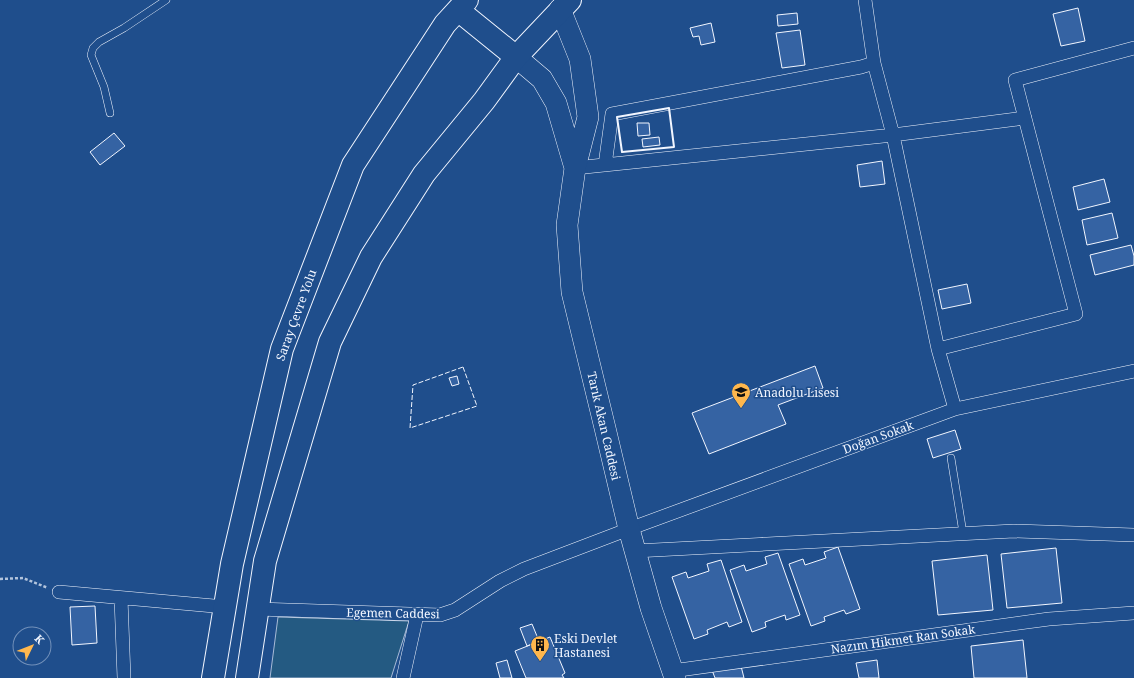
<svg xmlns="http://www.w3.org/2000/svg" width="1134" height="678" viewBox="0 0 1134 678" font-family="'Noto Serif',serif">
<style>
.green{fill:#245a82;stroke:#a8bbd7}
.building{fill:#3563a3;stroke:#f2f6ff}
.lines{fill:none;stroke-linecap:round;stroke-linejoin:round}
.lane-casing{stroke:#f2f6ff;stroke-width:8}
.street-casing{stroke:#f2f6ff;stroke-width:14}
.primary-casing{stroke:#f2f6ff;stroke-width:22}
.highway-casing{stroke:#f2f6ff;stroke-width:24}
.path{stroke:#b3c4dc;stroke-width:2.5;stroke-dasharray:3 2;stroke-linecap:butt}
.lane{stroke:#1f4e8c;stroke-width:7}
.street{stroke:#1f4e8c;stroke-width:13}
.primary{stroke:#1f4e8c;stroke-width:21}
.highway{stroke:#1f4e8c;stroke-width:22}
.fence{stroke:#f2f6ff;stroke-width:1;stroke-dasharray:5 2;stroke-linecap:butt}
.wall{stroke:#f2f6ff;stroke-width:2}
.labels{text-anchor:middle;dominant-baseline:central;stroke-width:3;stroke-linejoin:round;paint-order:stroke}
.street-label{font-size:12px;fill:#f2f6ff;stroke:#1f4e8c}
.poi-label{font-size:12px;fill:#f2f6ff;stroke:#1f4e8c;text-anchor:start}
</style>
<rect width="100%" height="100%" fill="#1f4e8c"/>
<path class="green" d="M278,617L409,621L391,678H270Z"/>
<path class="building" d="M1078,8L1085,41L1061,46L1053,14Z
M797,13L798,24L778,26L777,15Z
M711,23L715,42L701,45L699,36L693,37L690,28Z
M800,30L805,65L782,68L776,33Z
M637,123H649L650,135L638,136Z
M114,133L125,146L100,165L90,152Z
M659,137L660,145L643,147L642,139Z
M882,161L885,184L860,187L857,165Z
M1104,179L1110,202L1078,210L1073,187Z
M1112,213L1118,238L1087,245L1082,220Z
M1131,245L1134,256V265L1095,275L1090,255Z
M967,284L971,303L942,309L938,290Z
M815,366L823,388L778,405L786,424L709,454L692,413Z
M457,376L459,384L452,386L449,378Z
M955,430L961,449L933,458L927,439Z
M838,547L860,609L846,614L844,610L824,617L825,621L811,626L789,564L803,559L805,565L826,558L824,552Z
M1056,548L1062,603L1007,608L1001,554Z
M778,553L800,615L786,620L785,615L765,622L766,627L752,632L730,570L744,565L746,571L767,564L765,557Z
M987,555L993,610L938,615L932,561Z
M721,560L742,622L729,627L727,622L707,630L708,634L694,639L672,577L686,572L688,578L709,571L707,564Z
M95,606L97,643L72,645L70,607Z
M532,624L539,641L527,646L520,628Z
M550,637L565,673L562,675L564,678H526L515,651Z
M1023,640L1027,678H974L971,646Z
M507,660L512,678H500L496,663Z
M877,660L879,678H859L856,663Z
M740,662L744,678H715L712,670Z"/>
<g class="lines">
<g class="lane-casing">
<path id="lane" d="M110,113L104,87L91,55L93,48L99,42L124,28L166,0
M951,458L963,533"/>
</g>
<g class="street-casing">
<path id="street" d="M865,0L874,63L893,135L938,349L955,409
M605,165L612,114L861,67L874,63
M575,168L893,135L1025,118
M938,349L1076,314L1015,80L1134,48
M635,551L1014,531L1134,535
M59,592L225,607
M121,598L124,678
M257,609L440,615L455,610L500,581L524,569L629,529L955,409L1134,371
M672,671L1049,619L1134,613
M403,678L417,615"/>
</g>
<g class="primary-casing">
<path id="primary" d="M516,57L542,79L556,103L575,168L588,117L580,59L560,9
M575,168L567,225L572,292L605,428L629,529L651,608L675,678"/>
</g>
<g class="highway-casing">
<path id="highway" d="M458,10L516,57
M213,678L232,564L282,349L353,165L445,24L467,0
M247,678L265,561L330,342L371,257L424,174L484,101L516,57L570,0"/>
</g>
<path class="path" d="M0,579L23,578L48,588"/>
<use href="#lane" class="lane"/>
<use href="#street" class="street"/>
<use href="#primary" class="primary"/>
<use href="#highway" class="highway"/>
<path class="fence" d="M463,367L477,406L410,428L413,385Z"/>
<path class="wall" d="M669,108L674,147L622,152L617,117Z"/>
</g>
<defs>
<g id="school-pin" transform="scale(1)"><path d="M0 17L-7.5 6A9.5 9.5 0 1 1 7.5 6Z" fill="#ffb74d" stroke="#1f4e8c"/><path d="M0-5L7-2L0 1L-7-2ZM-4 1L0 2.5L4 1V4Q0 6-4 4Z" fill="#111"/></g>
<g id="building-pin" transform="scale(1)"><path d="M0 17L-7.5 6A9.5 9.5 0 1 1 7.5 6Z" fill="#ffb74d" stroke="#1f4e8c"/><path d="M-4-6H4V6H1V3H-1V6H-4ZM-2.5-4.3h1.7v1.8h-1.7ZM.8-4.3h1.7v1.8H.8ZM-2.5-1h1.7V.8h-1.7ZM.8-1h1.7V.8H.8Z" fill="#111"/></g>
</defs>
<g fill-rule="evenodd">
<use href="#school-pin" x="741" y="392"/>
<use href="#building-pin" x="540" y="645"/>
</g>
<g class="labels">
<g class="street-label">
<text transform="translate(296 315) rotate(-70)">Saray Çevre Yolu</text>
<text transform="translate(604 426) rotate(77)">Tarık Akan Caddesi</text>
<text transform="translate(878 437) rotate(-20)">Doğan Sokak</text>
<text transform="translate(393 613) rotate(1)">Egemen Caddesi</text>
<text transform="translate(903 639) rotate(-8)">Nazım Hikmet Ran Sokak</text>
</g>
<g class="poi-label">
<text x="755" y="392">Anadolu Lisesi</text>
<text x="554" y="638">Eski Devlet<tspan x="554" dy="14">Hastanesi</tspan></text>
</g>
</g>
<g transform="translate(32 646) rotate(47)"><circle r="19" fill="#1f4e8c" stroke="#7391ba"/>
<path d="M0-3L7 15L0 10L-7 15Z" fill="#ffb74d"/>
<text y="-6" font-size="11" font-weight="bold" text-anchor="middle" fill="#f2f6ff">K</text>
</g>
</svg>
